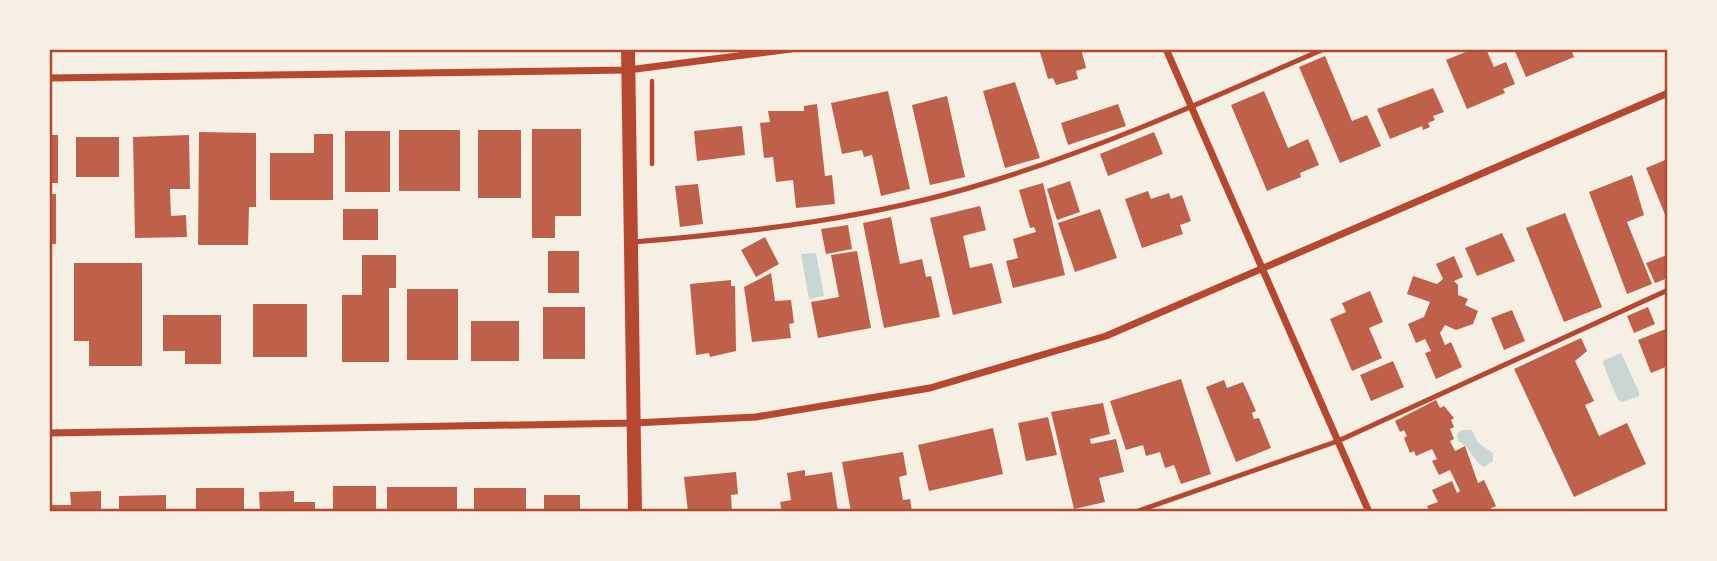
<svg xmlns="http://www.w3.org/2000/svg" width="1717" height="561" viewBox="0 0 1717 561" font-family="Karla,sans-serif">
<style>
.water{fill:#c9d6d2}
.building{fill:#bf614a}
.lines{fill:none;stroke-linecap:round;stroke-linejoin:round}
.path{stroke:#b5482f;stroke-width:4.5}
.service{stroke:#b5482f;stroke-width:5}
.minor{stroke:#b5482f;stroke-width:7}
.secondary{stroke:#b5482f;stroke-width:14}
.neatline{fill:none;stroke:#b5482f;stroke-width:2.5}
</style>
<rect width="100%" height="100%" fill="#f6efe4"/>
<path class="water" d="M816,253L824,296L809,299L801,254Z
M1621,353L1639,392V396L1622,402L1618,400L1603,364V361Z
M1462,430H1472L1478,443L1493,453V461L1484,467C1472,460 1471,447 1458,441L1457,434Z"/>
<path class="building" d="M1039,49H1081L1086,68L1076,71L1078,79L1056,85L1053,78L1048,79Z
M1473,49H1486L1494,67L1506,62L1515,84L1503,89L1505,93L1467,109L1446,60Z
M1514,49H1571L1574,57L1526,77Z
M1325,56L1352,121L1367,115L1381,146L1340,163L1299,67Z
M1015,82L1040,158L1005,168L983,91Z
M1433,88L1444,112L1433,116L1435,120L1428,123L1430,127L1423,130L1422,126L1390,139L1377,109Z
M888,91L910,189L881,196L872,155L864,157L862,150L842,154L831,103Z
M1264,91L1288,148L1308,139L1319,165L1300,173L1301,177L1267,191L1231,105Z
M947,96L965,177L930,185L912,105Z
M817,104L825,176L832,175L835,204L796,208L793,180L776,182L773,157L764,158L760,123L770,122L768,111H804V106Z
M1118,104L1126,126L1068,145L1061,123Z
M742,126L745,155L697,161L694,131Z
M532,129H581V216H555V238H532Z
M399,130H460V191H399Z
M478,130H521V198H478Z
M345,131H390V192H345Z
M199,132L256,133V207H249L248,245H198Z
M1154,132L1163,154L1108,176L1100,154Z
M314,134H333V200H270V153H314Z
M49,135H58V183H49Z
M189,135L190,189H170L171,216L186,215L187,237L135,238L133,137Z
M76,137H119V177H76Z
M1665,160L1668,161V222L1646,168Z
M1632,175L1644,215L1627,222L1652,284L1627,294L1589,192Z
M1070,181L1080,212L1057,220L1047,189Z
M1043,183L1065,275L1013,288L1006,261L1018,258L1013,239L1036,232L1034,227L1030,228L1019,190Z
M698,184L703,224L680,227L675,186Z
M1148,191L1151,199L1169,193L1171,199L1182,195L1191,221L1180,225L1183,234L1142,248L1125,199Z
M49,194H56V244H49Z
M980,206L986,230L963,236L970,268L992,263L1002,303L953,315L930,218Z
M343,209H378V240H343Z
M1100,209L1117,258L1075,272L1058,223Z
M1565,213L1602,307L1564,322L1526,228Z
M891,217L900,264L922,259L926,277L931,276L940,317L884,328L863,223Z
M848,225L852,249L826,254L821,229Z
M1502,233L1515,261L1477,276L1465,248Z
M765,237L779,264L756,277L741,250Z
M548,251H579V293H548Z
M857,251L871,328L818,338L811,302L839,297L831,255Z
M362,255H396V288H389V362H342V295H362Z
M1667,255L1668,278L1655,283L1646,263Z
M1454,256L1463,277L1454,281L1458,285V295L1468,299L1465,305L1478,311L1473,324L1456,330L1445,325L1440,333L1445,345L1451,342L1462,367L1436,379L1425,353L1431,351L1425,339L1416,343L1408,324L1424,317L1430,302L1407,294L1413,276L1437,284L1443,279L1436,264Z
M74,263H142V366H89V341H74Z
M771,273L775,301L791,300L794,323L789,324L791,338L752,342L744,287Z
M731,280V286H735L736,351L710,357L709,353L696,355L690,284Z
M407,289H458V360H407Z
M1370,291L1383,322L1369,328L1382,358L1352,371L1330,319L1346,312L1342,303Z
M253,304H307V357H253Z
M543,307H585V359H543Z
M1648,307L1655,324L1634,333L1627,316Z
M1512,310L1525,341L1504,350L1491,318Z
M163,315H221V364H185V351H163Z
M471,321H519V361H471Z
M1668,328V366L1651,373L1638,340Z
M1581,338L1587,351L1575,361L1594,401L1585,405L1599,436L1627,423L1646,464L1574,497L1514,369Z
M1393,361L1404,387L1371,401L1360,375Z
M1181,379L1211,474L1181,484L1174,465L1165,468L1160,452L1146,456L1143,445L1126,450L1110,401Z
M1224,380L1227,388L1243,382L1256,411L1252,413L1254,419L1259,418L1271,448L1236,462L1206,387Z
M1436,400L1440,408L1444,406L1454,418L1451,420L1454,427L1450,429L1454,439L1450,441L1455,451L1465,446L1478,483L1484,480L1496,506L1483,512H1430L1427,506L1438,502L1432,490L1452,481L1457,493L1460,491L1450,470L1439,475L1432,461L1437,459L1432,449L1416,456L1414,451L1410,453L1404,438L1407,436L1404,430L1400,432L1395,421Z
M1103,403L1110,434L1090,439L1091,444L1116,439L1124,472L1099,478L1105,502L1074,509L1051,412Z
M1048,417L1057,455L1026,461L1018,423Z
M993,428L1003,474L929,491L918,445Z
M903,452L907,475L899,477L903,500L910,499L912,512H851L842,462Z
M805,470V476L832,472L838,512H782L780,502L791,500L787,473Z
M736,472L738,494L731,495L732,512H688L684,477Z
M333,486H376V512H333Z
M387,487H457V512H387Z
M196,488H244V512H196Z
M474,488H526V512H474Z
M101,491V512H49V505H71L70,492Z
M294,491V502H315V512H260L259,492Z
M166,495V512H119V496Z
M544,495H580V512H544Z"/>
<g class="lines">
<path class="path" d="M652,164V81"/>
<path class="service" d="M634,242C753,232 874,218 989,182C1104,147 1214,97 1324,49
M1135,512L1338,441L1668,290"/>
<path class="minor" d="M1166,49L1369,512
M49,78L628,70L791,49
M49,433L634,423L756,417L930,388L1106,336L1668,93"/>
<path class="secondary" d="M628,49L635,512"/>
</g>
<rect width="1717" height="561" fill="none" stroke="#f6efe4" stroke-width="102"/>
<rect x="51" y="51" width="1615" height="459" class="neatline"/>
</svg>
